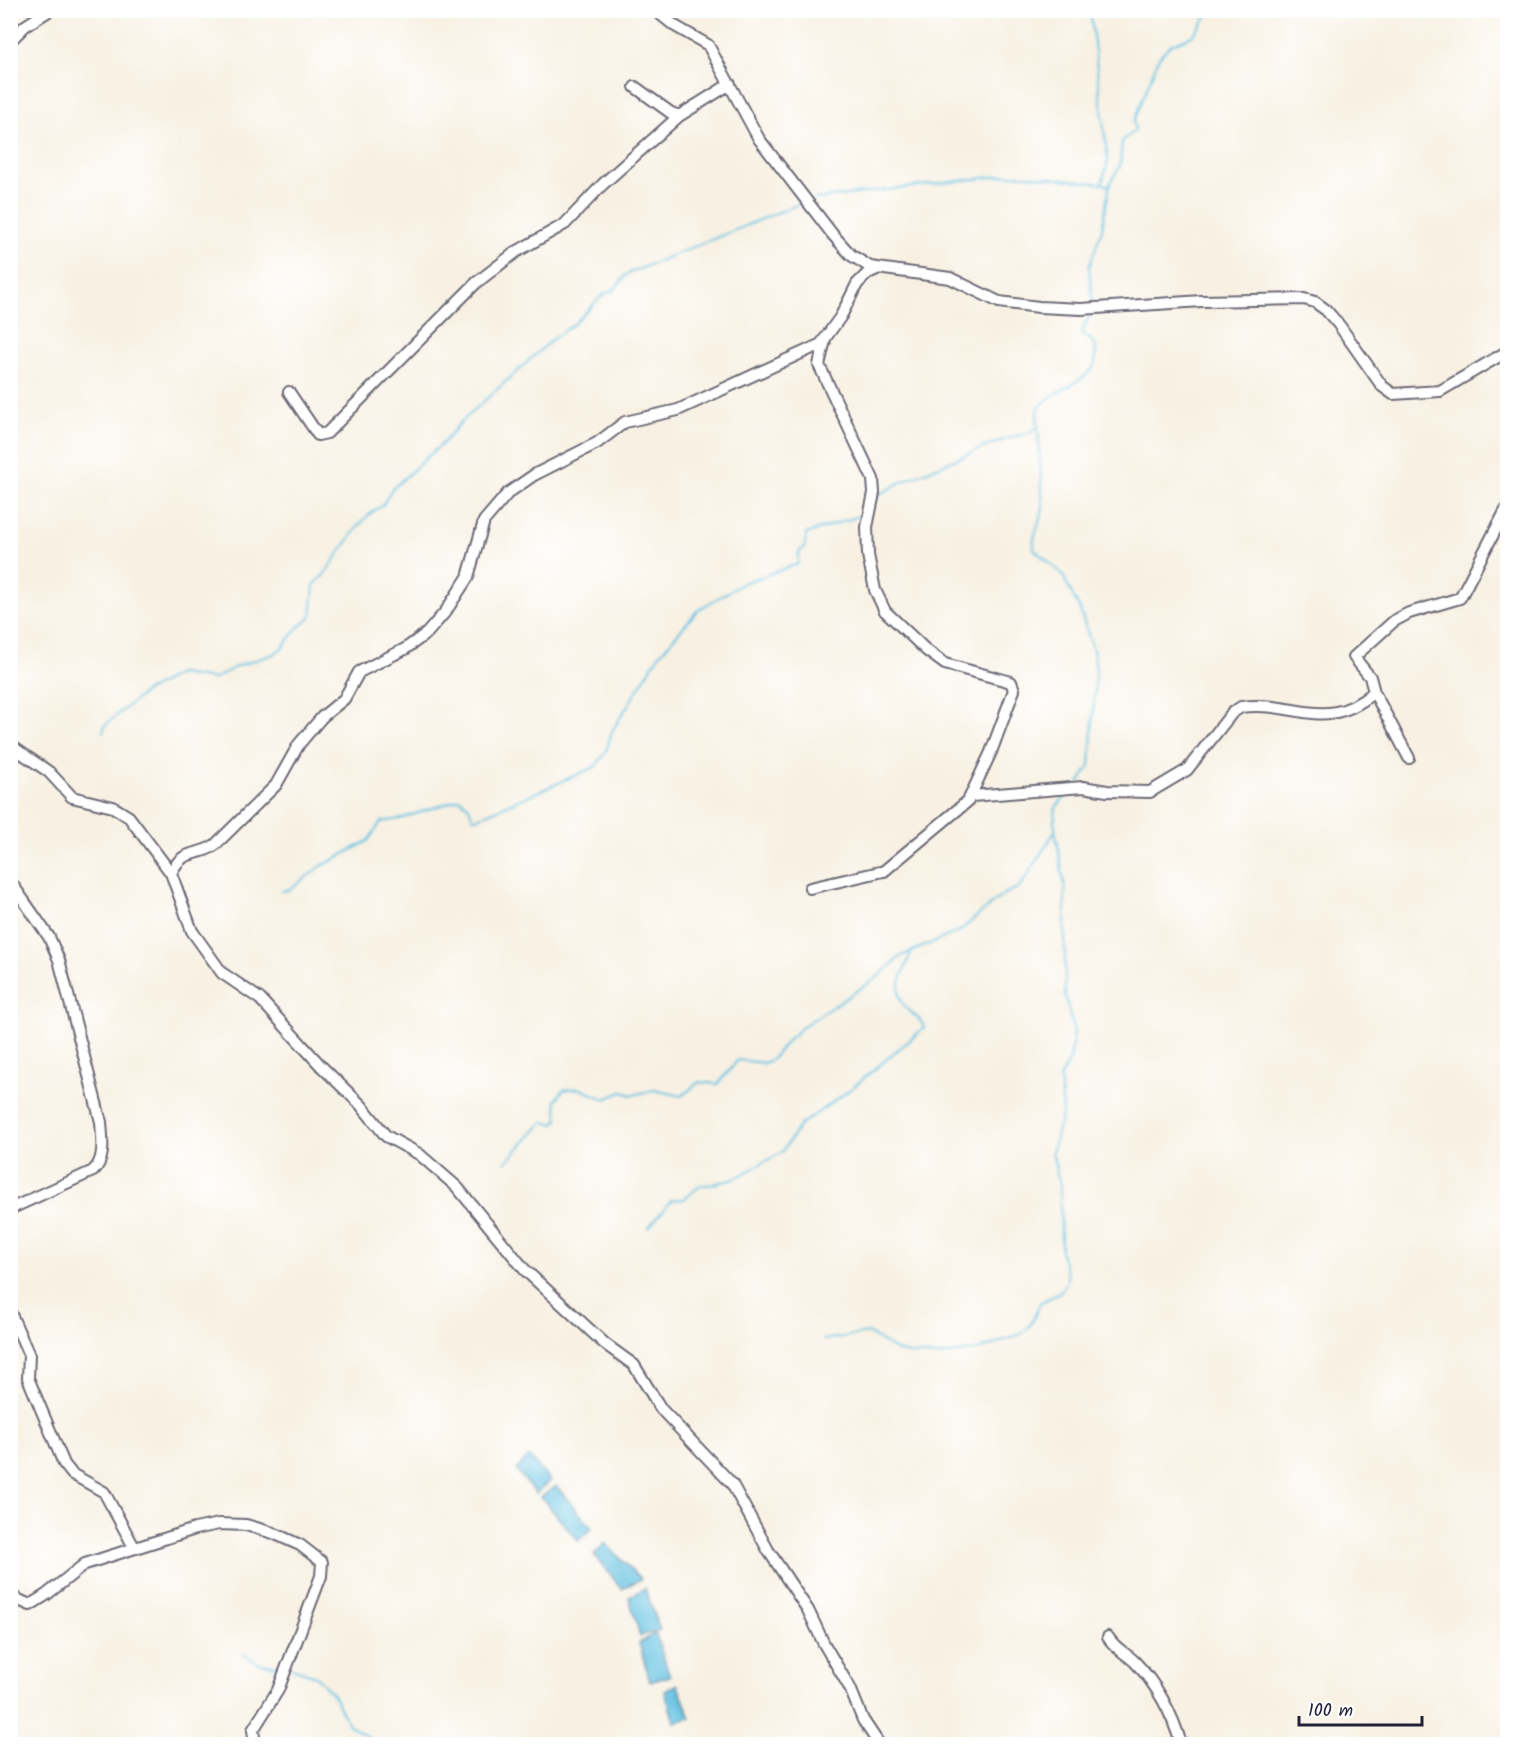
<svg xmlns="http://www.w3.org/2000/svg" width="1518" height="1755" viewBox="0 0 1518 1755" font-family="Kalam,sans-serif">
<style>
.water{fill:#63c1e1;stroke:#42728e;stroke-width:1.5}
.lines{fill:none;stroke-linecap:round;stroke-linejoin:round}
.stream{stroke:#63c1e1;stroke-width:2}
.minor-casing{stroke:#6d6a76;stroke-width:14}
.minor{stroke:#fff;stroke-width:10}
</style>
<rect width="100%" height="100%" fill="#fff"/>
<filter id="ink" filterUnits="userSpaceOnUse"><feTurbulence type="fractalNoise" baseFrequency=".0167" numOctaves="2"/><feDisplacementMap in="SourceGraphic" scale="12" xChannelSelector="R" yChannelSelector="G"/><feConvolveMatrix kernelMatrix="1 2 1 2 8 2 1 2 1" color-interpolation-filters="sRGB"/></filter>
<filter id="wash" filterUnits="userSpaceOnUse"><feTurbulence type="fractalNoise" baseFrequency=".008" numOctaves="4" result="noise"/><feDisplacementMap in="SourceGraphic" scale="24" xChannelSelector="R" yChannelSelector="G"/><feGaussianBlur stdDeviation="1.35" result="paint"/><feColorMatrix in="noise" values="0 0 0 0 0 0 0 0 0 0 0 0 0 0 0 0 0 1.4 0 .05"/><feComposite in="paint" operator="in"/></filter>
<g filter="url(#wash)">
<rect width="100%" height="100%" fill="#f8f1e3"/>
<path class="water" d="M529,1456L550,1481L536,1494L516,1470Z
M556,1486L592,1528L578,1541L541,1497Z
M605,1543L641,1579L622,1589L594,1555Z
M645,1588L660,1630L640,1636L629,1597Z
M655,1633L670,1676L650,1682L639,1643Z
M677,1684L691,1718L674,1722L665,1691Z"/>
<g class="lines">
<path class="stream" d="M1090,10L1108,161L1102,184
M815,199L1007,175H1026L1105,184L1109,187
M1093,305L1089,267L1102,229L1110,183L1120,166L1122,141L1135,131L1134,121L1159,57L1170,45L1192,36L1212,10
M877,496L903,481L1000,441L1031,432L1036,428
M103,732L105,725L145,692L179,674L214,679L237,666L274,654L282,648L297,629L311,617L314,585L324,575L359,525L372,512L383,505L391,490L445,441L461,422L555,337L574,324L604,294L614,290L627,274L804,202
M1079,783L1090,766L1096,670L1093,649L1080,610L1062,574L1034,549V538L1043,509L1037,412C1044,393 1085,384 1095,365L1096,345L1082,332L1091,312
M282,891L289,890L320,867L368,841L381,822L400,819L460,799L469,807L473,818H477L595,767L606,752L612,731L659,655L698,610L743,583L798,564V554L805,546L806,534L865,514
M505,1163L543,1122L554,1124L558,1120L556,1100L563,1090L578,1088L605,1099L622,1092L633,1095L654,1090L682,1096L699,1082L718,1084L738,1060L764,1063L771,1060L789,1039L806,1024L875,979L901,956L960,931L990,905L1006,893L1020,887L1055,831
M648,1228L672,1200L684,1199L700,1186L732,1180L782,1152L800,1125L851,1089L924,1028C922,1019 914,1016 908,1010C889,991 905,972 911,953
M823,1340L868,1333L897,1351L909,1354L938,1356L979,1350L1021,1334L1030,1326L1040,1303L1060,1292L1066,1283L1068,1278L1061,1252L1060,1186L1052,1152L1063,1111L1060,1078L1070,1059L1074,1032L1065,996V888L1054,822L1056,807L1070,792
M243,1654L261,1664L282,1666
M292,1668L316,1676L334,1696L349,1725L368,1737L374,1744"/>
</g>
</g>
<g filter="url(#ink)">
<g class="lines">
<g class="minor-casing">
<path id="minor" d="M655,10L675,26L708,45L759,139L833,235L851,255L870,267L950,278L999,302L1039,307L1081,309L1202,301L1304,299L1315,302L1326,310L1339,325L1382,386L1393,394L1440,391L1508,351
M10,41L25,26L50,10
M635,87L671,113L679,116L730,84
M289,392L318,435L327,433L476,283L516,252L565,224L603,184L679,116
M10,745L49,772L72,797L113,807L129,817L171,873L192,931L222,973L260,999L322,1067L361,1105L386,1136L419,1154L457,1187L525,1270L605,1344L634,1365L661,1409L732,1484L768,1550L808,1610L824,1644L850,1688L863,1720L879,1744
M1409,758L1374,692L1370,677L1354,657L1394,621L1409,613L1460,598L1508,506
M972,796L1083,787L1107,791L1150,792L1187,770L1232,713L1241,707C1295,700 1326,734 1374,692
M171,873C184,847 196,858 215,845L276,785L299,744L322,717L344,699L359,672L405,649L427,633L446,611L468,577L484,521L508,493L534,475L597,443L625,422L678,410L821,344L841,316L857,284L868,273L877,269
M10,881L49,937L59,960L101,1122C102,1139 106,1159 93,1171L10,1209
M810,888L884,871L968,801L991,752L1014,690L1011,682L945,664L926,650L885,611L875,590L868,555L867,527L874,493L873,479L819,365L825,340
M10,1312L29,1355L28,1378L64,1464L72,1474L104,1492L134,1547
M10,1596L30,1605L46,1595L85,1564L195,1529L219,1524L246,1525L273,1533L300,1545L322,1562L321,1576L278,1690L253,1730L255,1744
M1108,1637C1115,1649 1126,1653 1135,1662C1158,1686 1172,1713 1181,1744"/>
</g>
<use href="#minor" class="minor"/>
</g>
</g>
<rect width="1518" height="1755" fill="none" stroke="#fff" stroke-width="36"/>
<path d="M1299 1716v9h123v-9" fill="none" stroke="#22223b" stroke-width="3"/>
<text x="1308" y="1716" font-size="18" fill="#22223b" stroke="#ffffff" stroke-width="4.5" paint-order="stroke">100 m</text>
</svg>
